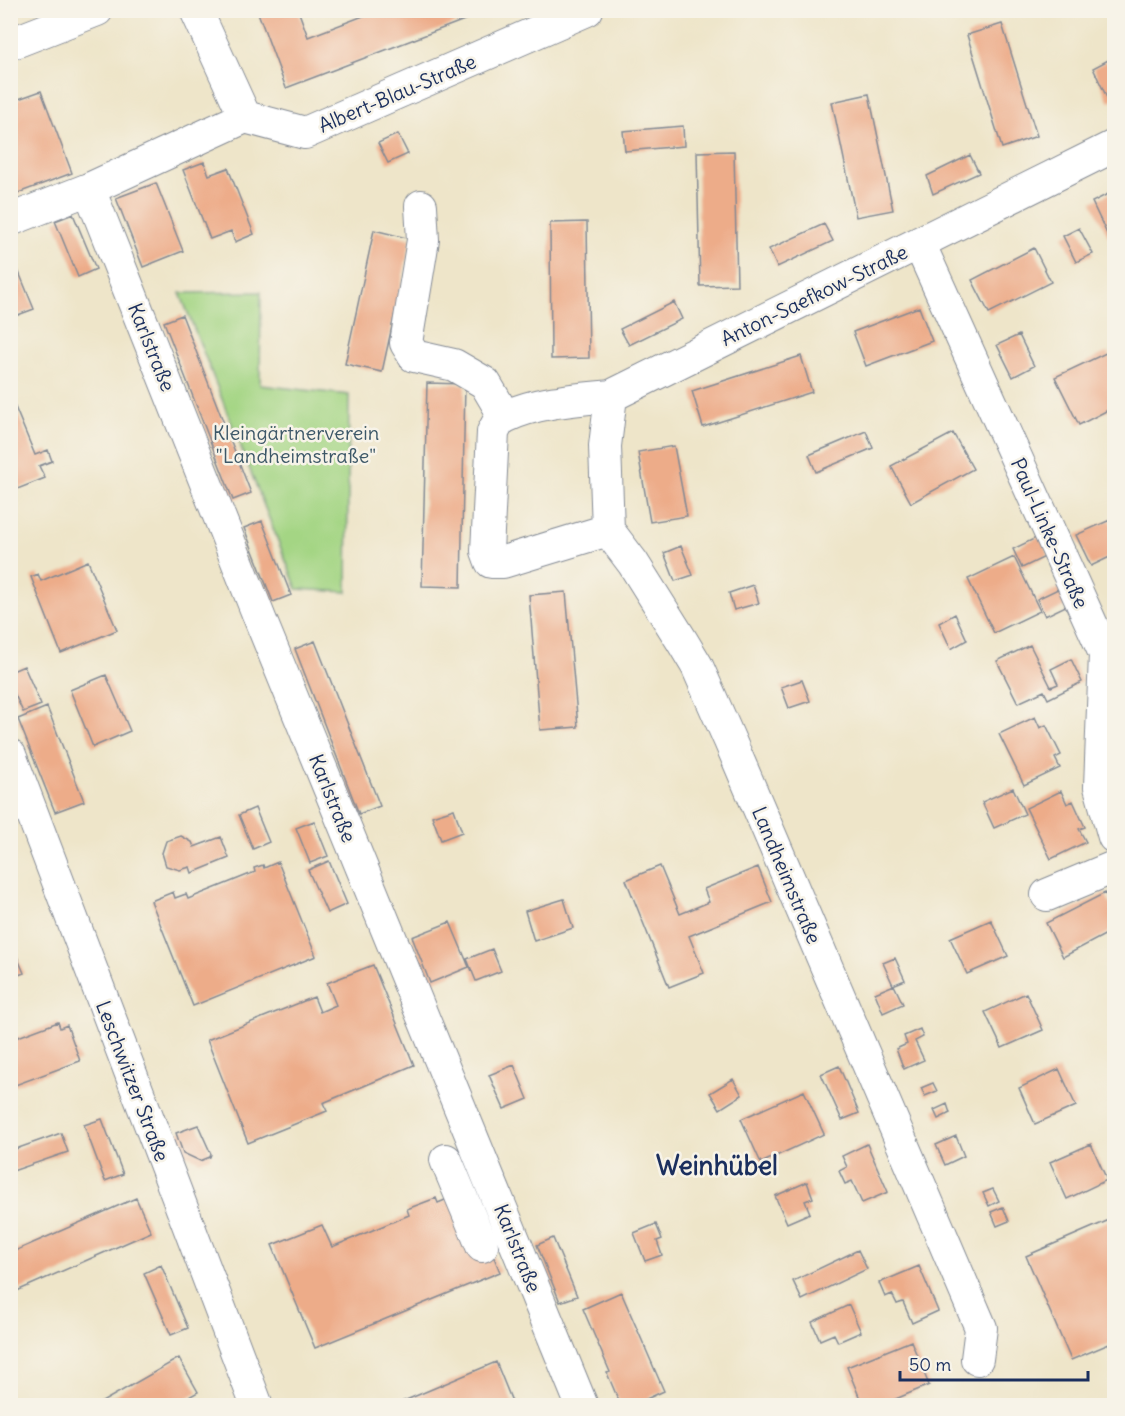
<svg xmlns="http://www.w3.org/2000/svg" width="1125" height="1416" viewBox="0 0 1125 1416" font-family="Delius,sans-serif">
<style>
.green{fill:#a4d584;stroke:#608271;stroke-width:1.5}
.building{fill:#edac89}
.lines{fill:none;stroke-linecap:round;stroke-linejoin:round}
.minor-casing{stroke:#848a94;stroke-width:34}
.minor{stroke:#fff;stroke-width:32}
.labels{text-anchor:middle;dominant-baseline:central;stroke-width:5;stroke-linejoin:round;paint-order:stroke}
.street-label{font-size:20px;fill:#1b2f5e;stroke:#f7f3e8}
.park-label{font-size:20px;fill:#3d5868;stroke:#f7f3e8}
.district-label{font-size:26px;font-weight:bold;fill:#1b2f5e;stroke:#f7f3e8}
</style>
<rect width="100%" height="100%" fill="#f7f3e8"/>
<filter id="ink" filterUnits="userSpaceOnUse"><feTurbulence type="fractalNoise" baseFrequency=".0167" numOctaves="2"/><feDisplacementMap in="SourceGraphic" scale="12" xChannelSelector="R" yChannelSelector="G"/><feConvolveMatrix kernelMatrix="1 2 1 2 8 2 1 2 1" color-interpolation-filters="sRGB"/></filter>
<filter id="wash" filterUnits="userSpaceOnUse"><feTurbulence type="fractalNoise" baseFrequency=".008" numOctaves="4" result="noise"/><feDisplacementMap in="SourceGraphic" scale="24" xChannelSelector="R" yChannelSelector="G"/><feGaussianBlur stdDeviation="1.35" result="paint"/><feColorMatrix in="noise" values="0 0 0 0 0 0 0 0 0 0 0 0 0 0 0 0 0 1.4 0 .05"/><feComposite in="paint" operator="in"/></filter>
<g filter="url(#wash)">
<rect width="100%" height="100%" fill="#eee5c9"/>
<path class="green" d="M261,292L260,385L349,395L347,592L297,589L180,293Z"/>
<g id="blocks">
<path class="building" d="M257,10H298L308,37L379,10L488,11L286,88Z
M1002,24L1037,136L1002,148L967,35Z
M1114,57V99L1109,102L1093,68Z
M41,91L72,173L10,196V102Z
M869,94L893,210L856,217L832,102Z
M683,126L684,146L625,151L623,131Z
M398,134L408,154L388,163L378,143Z
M734,151L737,285L700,286L697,152Z
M970,155L979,173L933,194L927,176Z
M204,162L209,175L228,168L254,234L235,242L231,231L210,239L183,170Z
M156,183L183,251L143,267L116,198Z
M1114,191V233L1108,236L1092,202Z
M73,214L96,269L78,277L55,221Z
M587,222L589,358L551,359L550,223Z
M824,224L833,241L777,267L769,249Z
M1079,228L1093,254L1076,262L1063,236Z
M374,230L411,239L382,372L345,364Z
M1034,248L1051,282L989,313L972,280Z
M16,265L34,309L10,318V267Z
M674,302L682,319L629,345L620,329Z
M919,307L932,341L866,366L853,332Z
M182,315L251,493L233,500L164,322Z
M1019,335L1034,366L1013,377L997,345Z
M1108,352L1114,365V407L1079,425L1055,377Z
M801,356L812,392L703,427L692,391Z
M427,383L465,384L461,587L422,586Z
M10,395L35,455L48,450L52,461L39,466L45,478L10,492Z
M866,431L873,448L816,472L809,455Z
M953,433L973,469L911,503L891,466Z
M674,446L687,516L650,522L638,452Z
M1110,520L1114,530V555L1091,566L1076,535Z
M262,521L291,595L273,602L244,528Z
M1040,536L1049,555L1022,568L1013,549Z
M681,546L693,575L675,581L664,553Z
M1014,557L1040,611L994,633L968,579Z
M88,561L117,630L61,653L31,577L38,574L41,581Z
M753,585L759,603L734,610L729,593Z
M1062,587L1070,604L1045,616L1037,599Z
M566,592L578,727L540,730L529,595Z
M955,614L967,640L951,649L939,623Z
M315,641L380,806L359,814L295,649Z
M1030,645L1051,687L1058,684L1051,669L1071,659L1082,682L1048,699L1044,691L1018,703L997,661Z
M24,666L41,705L23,712L10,684V672Z
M106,675L130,731L93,747L70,690Z
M802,680L810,701L789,708L781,687Z
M47,707L84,801L55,812L18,719Z
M1035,717L1040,728L1046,725L1061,755L1055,758L1060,768L1024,785L999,734Z
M1013,788L1025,814L994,828L982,802Z
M1061,791L1067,804L1073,801L1085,827L1079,829L1086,842L1051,859L1026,808Z
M255,808L269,842L253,849L239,815Z
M454,809L462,832L441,840L432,816Z
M314,821L328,856L310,863L296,828Z
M181,836L192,842L194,847L221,837L229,858L192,873L190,867L180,870L166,866L162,853L166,841Z
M329,861L347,904L327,913L308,870Z
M278,862L316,956L193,1006L151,901L173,892L175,898L186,894L188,899L255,872L254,868L263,865L264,868Z
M660,866L680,914L709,902L704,889L758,867L772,902L689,936L704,973L669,987L626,880Z
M1105,893L1114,911V930L1063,957L1046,923Z
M564,899L573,928L534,941L525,911Z
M991,920L1008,956L967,974L950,938Z
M450,922L469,967L430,983L412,937Z
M10,940L24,973L10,978Z
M492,949L501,971L476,981L467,959Z
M895,958L905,980L893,985L883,963Z
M373,965L414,1065L323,1103L327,1111L248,1143L207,1040L314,997L320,1012L336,1005L327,983Z
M894,985L903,1004L883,1013L875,993Z
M1026,993L1043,1030L1002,1048L985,1012Z
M58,1022L60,1028L67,1025L80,1061L10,1087V1040Z
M920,1029L923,1037L915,1041L924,1060L904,1069L896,1049L907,1044L904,1036Z
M514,1065L528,1099L504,1109L489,1075Z
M839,1066L859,1113L842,1120L821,1074Z
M1059,1069L1076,1106L1035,1124L1019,1088Z
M733,1079L742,1095L720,1109L710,1093Z
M933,1083L937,1091L925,1096L921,1088Z
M804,1091L824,1134L761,1163L741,1119Z
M947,1104L950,1113L938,1119L934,1110Z
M102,1119L123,1174L105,1181L84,1125Z
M198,1125L211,1154L210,1157L200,1161L183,1153L176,1133Z
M61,1133L68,1152L10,1172V1151Z
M956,1136L964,1156L945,1165L936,1145Z
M867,1144L888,1192L862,1203L852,1181L845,1184L839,1171L847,1167L842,1156Z
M1091,1144L1107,1180L1067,1199L1050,1162Z
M807,1182L813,1198L805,1201L810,1213L787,1223L775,1196Z
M993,1189L999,1201L989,1206L983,1193Z
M452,1197L488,1243L500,1272L315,1348L272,1245L322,1225L332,1247L409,1215L407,1209L436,1198L438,1203Z
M136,1198L151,1232L10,1294V1253Z
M1003,1207L1009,1221L997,1226L991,1212Z
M1114,1218V1342L1071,1360L1026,1256Z
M656,1224L662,1239L657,1241L662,1255L645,1261L634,1233Z
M553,1238L577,1296L560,1302L537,1245Z
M858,1250L867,1269L802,1300L793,1281Z
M161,1265L188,1328L171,1335L144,1273Z
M919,1266L938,1311L912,1323L903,1302L897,1304L892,1294L885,1297L879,1283Z
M621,1292L664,1391L631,1406H621L607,1373L610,1372L583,1309Z
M849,1305L861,1332L838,1342L834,1334L820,1340L812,1322Z
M911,1341L929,1385L879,1406H863L847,1367Z
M179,1358L198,1392L173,1406H95Z
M496,1362L513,1404L509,1406H392Z"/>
</g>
</g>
<g filter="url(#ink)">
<use href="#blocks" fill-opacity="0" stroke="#848a94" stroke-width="1.5"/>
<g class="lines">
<g class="minor-casing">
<path id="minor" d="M196,10L245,117L305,133L587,10
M10,44L97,10
M89,189L260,619L582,1406
M421,206L423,240L406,343L414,356L454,365L485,383L505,417L499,421L493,432L487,551L491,562H503L608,530
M10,220L89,189L245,117
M919,243L1105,654L1100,787L1114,837
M611,396L605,446L608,530L633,563L682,641L697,666L730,741L981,1328L977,1359
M505,417C535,402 578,399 611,396L1114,146
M10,755L257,1406
M1047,895L1114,867
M446,1160L482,1246"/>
</g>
<use href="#minor" class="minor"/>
</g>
</g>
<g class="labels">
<g class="street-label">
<text transform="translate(397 93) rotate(-23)">Albert-Blau-Straße</text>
<text transform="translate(814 295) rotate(-26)">Anton-Saefkow-Straße</text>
<text transform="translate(152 347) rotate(68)">Karlstraße</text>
<text transform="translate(1050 533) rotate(66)">Paul-Linke-Straße</text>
<text transform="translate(333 798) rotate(68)">Karlstraße</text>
<text transform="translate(787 875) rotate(67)">Landheimstraße</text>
<text transform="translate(133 1081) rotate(69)">Leschwitzer Straße</text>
<text transform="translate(518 1248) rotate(68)">Karlstraße</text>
</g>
<g class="park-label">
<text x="296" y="432">Kleingärtnerverein<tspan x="296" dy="23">"Landheimstraße"</tspan></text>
</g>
<g class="district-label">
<text x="717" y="1165">Weinhübel</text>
</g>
</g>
<rect width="1125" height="1416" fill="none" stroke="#f7f3e8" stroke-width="36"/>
<path d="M900 1371v9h188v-9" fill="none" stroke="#1b2f5e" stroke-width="3"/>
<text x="909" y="1371" font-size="18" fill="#1b2f5e" stroke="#f7f3e8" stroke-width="4.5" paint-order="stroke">50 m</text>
</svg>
